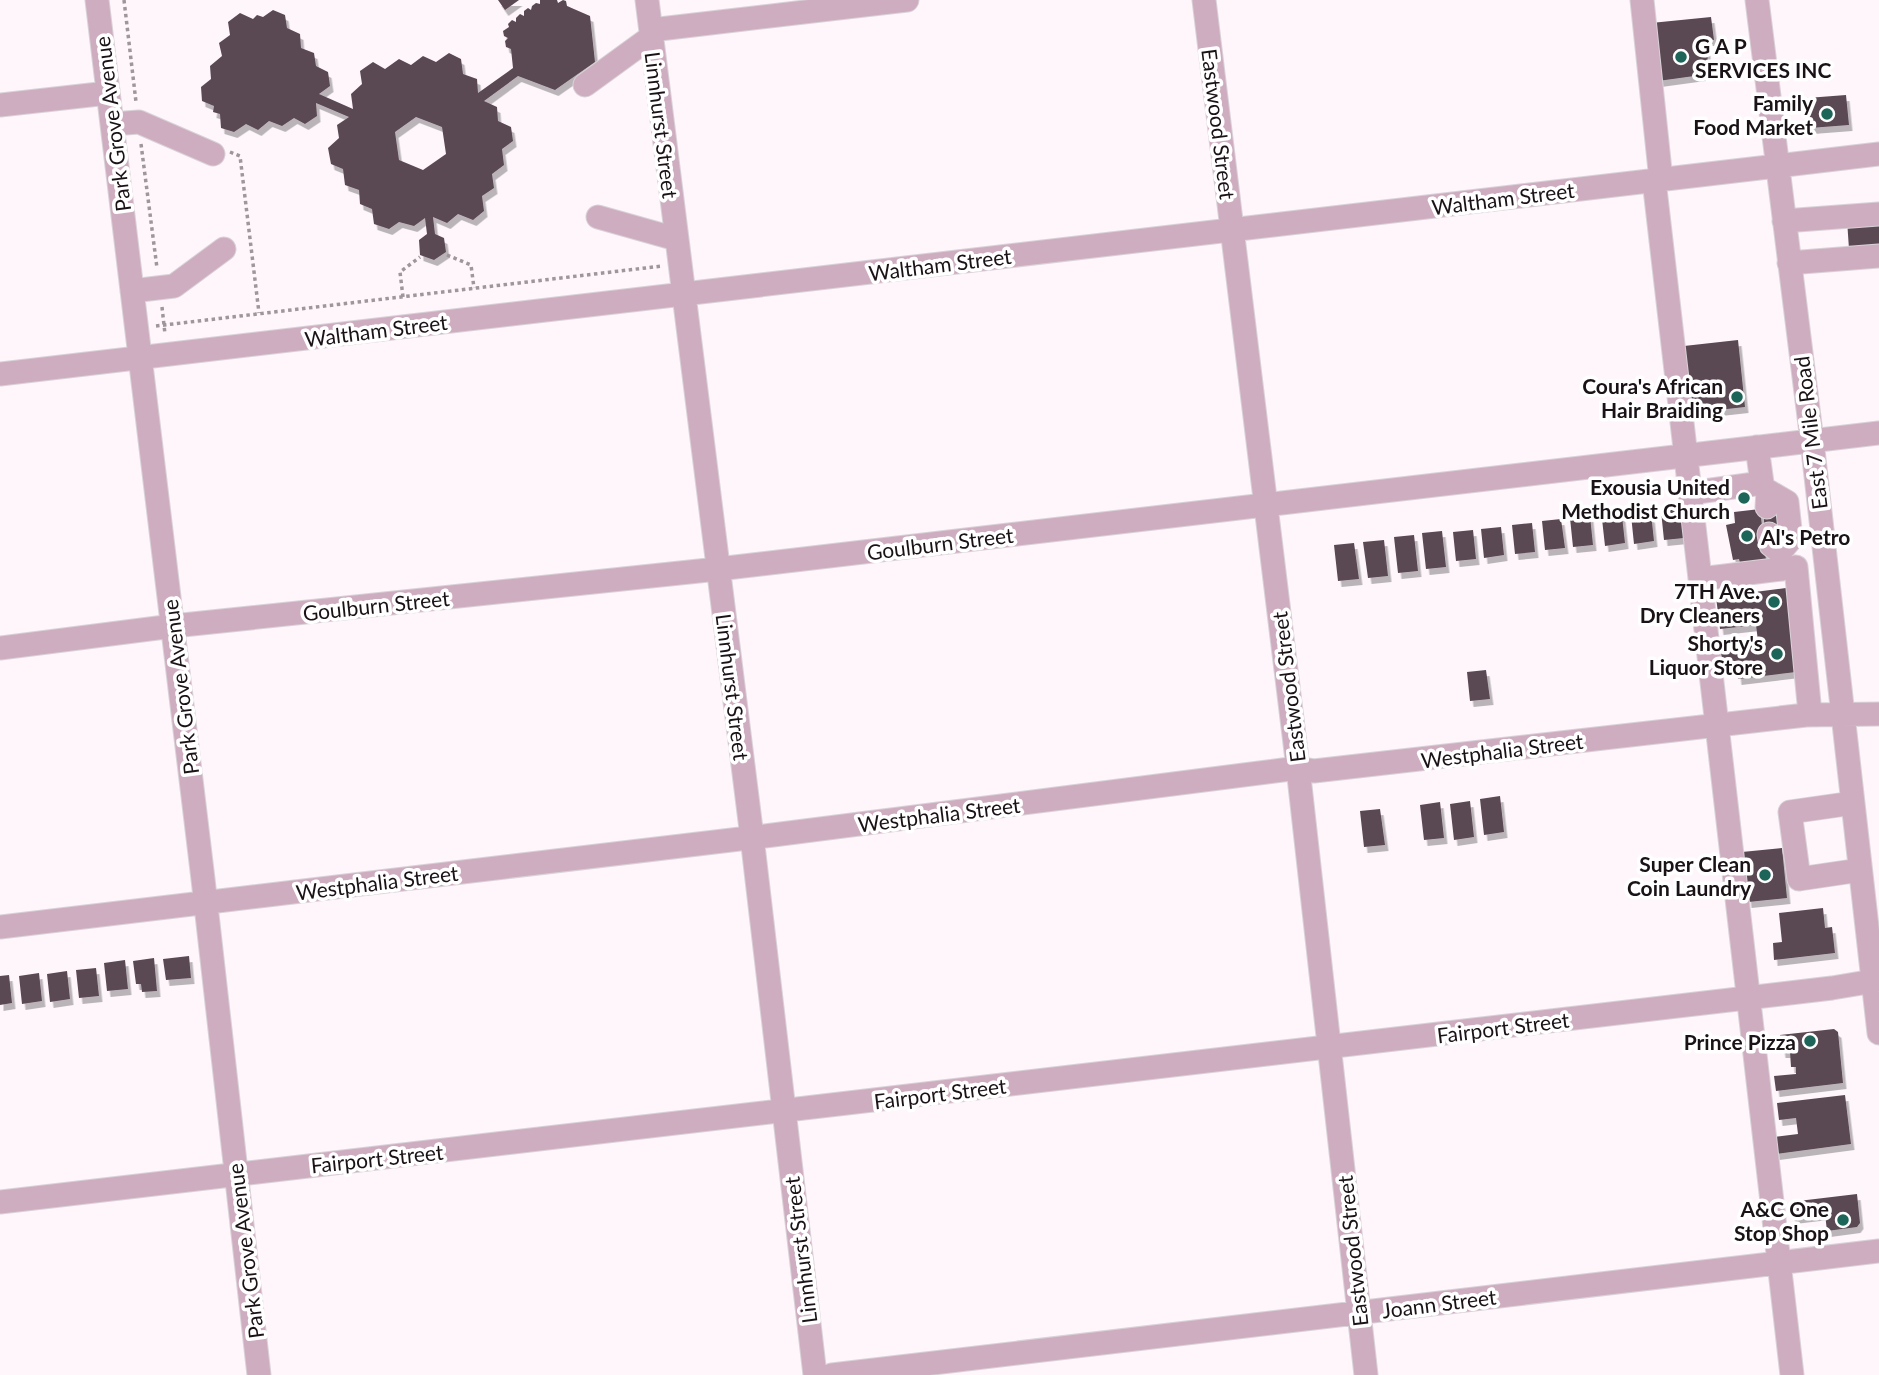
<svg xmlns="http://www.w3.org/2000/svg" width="1879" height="1375" viewBox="0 0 1879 1375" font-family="Lato,sans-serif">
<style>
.building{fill:#5a4953;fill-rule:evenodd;filter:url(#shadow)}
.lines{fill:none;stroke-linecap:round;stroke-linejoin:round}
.minor-casing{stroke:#d9d2d7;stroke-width:25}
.path{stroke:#9e969b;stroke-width:3.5;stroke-dasharray:3.5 3.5;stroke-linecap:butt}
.minor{stroke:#ceadc1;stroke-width:23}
.poi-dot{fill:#1d6559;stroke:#fff;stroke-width:2.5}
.labels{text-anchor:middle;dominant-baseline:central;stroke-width:7;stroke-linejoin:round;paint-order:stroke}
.poi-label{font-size:21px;font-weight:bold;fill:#191217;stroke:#fff;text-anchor:end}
.street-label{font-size:21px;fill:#191217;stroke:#fff}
</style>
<defs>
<filter id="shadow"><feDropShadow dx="3.5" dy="6" stdDeviation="0" flood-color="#0004"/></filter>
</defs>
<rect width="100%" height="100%" fill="#fef6fb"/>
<path class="building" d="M498,0H519L505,10Z
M540,0H557L558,3L563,0L566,1L567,6L590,16L595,62L555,90L518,76L484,101L497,107L498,121L511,127L513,141L502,149L504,165L492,174L494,188L482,196L484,211L473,220L458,214L447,223L433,217L435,234L444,238L446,252L434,260L420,255L419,240L427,234L425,218L414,226L399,222L389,229L374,224L372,209L360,204L359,190L345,185L343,169L331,164L328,148L339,138L337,125L349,117L316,103L317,116L305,124L294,118L282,126L269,121L258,130L246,124L234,132L221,128L220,114L213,112L214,106L202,101L201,87L211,79L210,66L222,56L219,43L230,35L228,22L240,13L253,19L257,15L263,17L273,10L285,15L287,28L300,34L301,48L314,53L316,66L328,72L330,86L319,94L353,109L351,94L362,84L360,71L373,62L385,69L399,59L411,65L423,56L436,62L449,53L461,59L463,74L477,79L478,93L513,68L511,49L506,47L505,41L508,38L504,36L503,31L509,27L508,24L512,20L516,22V18L520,14L524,16V11L528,8L531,10L532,6L536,3L540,4ZM416,117L442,127L446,154L423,170L399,160L395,132Z
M1711,17L1714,40H1706L1709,74L1658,81L1651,23Z
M1846,95L1849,125L1810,128L1807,98Z
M1879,217V247L1849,249L1847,220Z
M1738,340L1745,407L1691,413L1684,346Z
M1782,506L1784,533L1765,534L1763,508Z
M1621,507L1625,543L1605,546L1601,510Z
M1681,509L1684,538L1664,540L1661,511Z
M1760,509L1766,560L1740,563L1739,559L1733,560L1726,525L1735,523L1734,512Z
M1651,513L1654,541L1634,544L1631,515Z
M1590,516L1593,545L1573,547L1570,518Z
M1561,519L1565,548L1545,550L1542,521Z
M1532,523L1535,552L1515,554L1512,525Z
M1501,527L1504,555L1484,558L1481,529Z
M1473,530L1476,559L1456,561L1453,532Z
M1442,531L1446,567L1426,569L1422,533Z
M1414,535L1418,571L1398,573L1394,537Z
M1384,540L1388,576L1368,578L1363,542Z
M1354,543L1359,579L1338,581L1334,545Z
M1786,588L1796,672L1738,679L1736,661L1720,663L1718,646L1758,641L1756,625L1720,629L1716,597Z
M1486,670L1490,699L1470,701L1467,672Z
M1500,796L1504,832L1484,835L1480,799Z
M1470,801L1474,837L1454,840L1450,804Z
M1440,802L1444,838L1424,840L1420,805Z
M1380,809L1385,845L1364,847L1360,811Z
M1782,848L1787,898L1748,902L1742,852Z
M1823,908L1825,928L1832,927L1835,953L1774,960L1773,943L1782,942L1779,913Z
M189,956L191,978L166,980L163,959Z
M154,958L157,991L142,992L141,984H136L133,961Z
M125,960L128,989L107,991L104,963Z
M96,968L99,996L79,998L76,970Z
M67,971L70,999L50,1002L47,974Z
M39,973L42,1001L22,1004L19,976Z
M9,975L12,1003L0,1005V976Z
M1834,1029L1838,1032L1843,1083L1776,1091L1774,1076L1796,1074V1067H1791L1790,1052H1782L1780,1035Z
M1845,1095L1851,1144L1776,1154L1774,1137L1798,1134L1796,1118L1779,1120L1777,1103Z
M1857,1194L1860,1223L1857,1227L1827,1231L1825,1214L1792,1218L1790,1202Z"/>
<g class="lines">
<g class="minor-casing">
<path id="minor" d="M97,0L203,879L259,1375
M647,0L752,837L815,1375
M1204,0L1298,768L1366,1375
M1642,0L1661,180
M1757,0L1812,441L1879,1033
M651,30L907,0
M585,85L651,37
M0,105L108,93
M112,124L139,122L213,154
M1654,180L1792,1375
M598,217L676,239
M1784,221L1879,214
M1789,263L1879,256
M132,291L174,286L224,249
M0,374L1879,154
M1690,493L1762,483L1757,447
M1767,507L1768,491L1787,502
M1769,534L1771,545L1780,552L1791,539L1787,502
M1796,567L1810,714
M1700,579L1782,569
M0,648L173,626L718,569L1879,433
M1853,803L1790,812L1799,879L1860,870
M0,927L773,835L1298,768L1314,771L1806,715L1879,714
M0,1202L1832,988L1879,980
M832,1375L1879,1251"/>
</g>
<path class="path" d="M124,0L136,102
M141,144L157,268
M230,152L240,156L259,313
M447,255L471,265L474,288
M403,297L400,272L420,257
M162,307L165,334
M156,326L662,266"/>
<use href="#minor" class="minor"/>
</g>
<g class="poi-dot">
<circle cx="1681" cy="57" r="7"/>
<circle cx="1827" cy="114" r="7"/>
<circle cx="1737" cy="397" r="7"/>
<circle cx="1744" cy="498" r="7"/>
<circle cx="1747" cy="536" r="7"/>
<circle cx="1774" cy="602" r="7"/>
<circle cx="1777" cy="654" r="7"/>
<circle cx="1765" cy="875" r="7"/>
<circle cx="1810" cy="1041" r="7"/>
<circle cx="1843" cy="1220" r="7"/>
</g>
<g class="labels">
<g class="poi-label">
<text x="1695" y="45" text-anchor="start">G A P<tspan x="1695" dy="24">SERVICES INC</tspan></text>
<text x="1813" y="102">Family<tspan x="1813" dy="24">Food Market</tspan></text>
<text x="1723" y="385">Coura's African<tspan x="1723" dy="24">Hair Braiding</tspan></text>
<text x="1730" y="486">Exousia United<tspan x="1730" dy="24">Methodist Church</tspan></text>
<text x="1761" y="536" text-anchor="start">Al's Petro</text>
<text x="1760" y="590">7TH Ave.<tspan x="1760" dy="24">Dry Cleaners</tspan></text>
<text x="1763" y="642">Shorty's<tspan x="1763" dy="24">Liquor Store</tspan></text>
<text x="1751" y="863">Super Clean<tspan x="1751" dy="24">Coin Laundry</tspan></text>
<text x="1796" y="1041">Prince Pizza</text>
<text x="1829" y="1208">A&amp;C One<tspan x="1829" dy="24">Stop Shop</tspan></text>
</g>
<g class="street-label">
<text transform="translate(112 124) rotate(-97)">Park Grove Avenue</text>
<text transform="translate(1219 124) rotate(83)">Eastwood Street</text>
<text transform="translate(662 125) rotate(83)">Linnhurst Street</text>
<text transform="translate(1503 198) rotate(-7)">Waltham Street</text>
<text transform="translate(940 264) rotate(-7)">Waltham Street</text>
<text transform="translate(376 330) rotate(-7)">Waltham Street</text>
<text transform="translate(1810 433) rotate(-97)">East 7 Mile Road</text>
<text transform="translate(940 543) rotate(-7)">Goulburn Street</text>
<text transform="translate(376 605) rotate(-6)">Goulburn Street</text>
<text transform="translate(180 687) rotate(-97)">Park Grove Avenue</text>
<text transform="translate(733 687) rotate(83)">Linnhurst Street</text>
<text transform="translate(1288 687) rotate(-97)">Eastwood Street</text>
<text transform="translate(1502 750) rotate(-7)">Westphalia Street</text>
<text transform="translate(939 814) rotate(-7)">Westphalia Street</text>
<text transform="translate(377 882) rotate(-7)">Westphalia Street</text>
<text transform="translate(1503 1027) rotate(-7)">Fairport Street</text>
<text transform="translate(940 1093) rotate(-7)">Fairport Street</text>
<text transform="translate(377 1158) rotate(-6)">Fairport Street</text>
<text transform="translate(800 1250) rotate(-97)">Linnhurst Street</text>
<text transform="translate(245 1251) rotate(-97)">Park Grove Avenue</text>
<text transform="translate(1352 1251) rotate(-96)">Eastwood Street</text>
<text transform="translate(1439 1303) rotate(-7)">Joann Street</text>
</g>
</g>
</svg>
